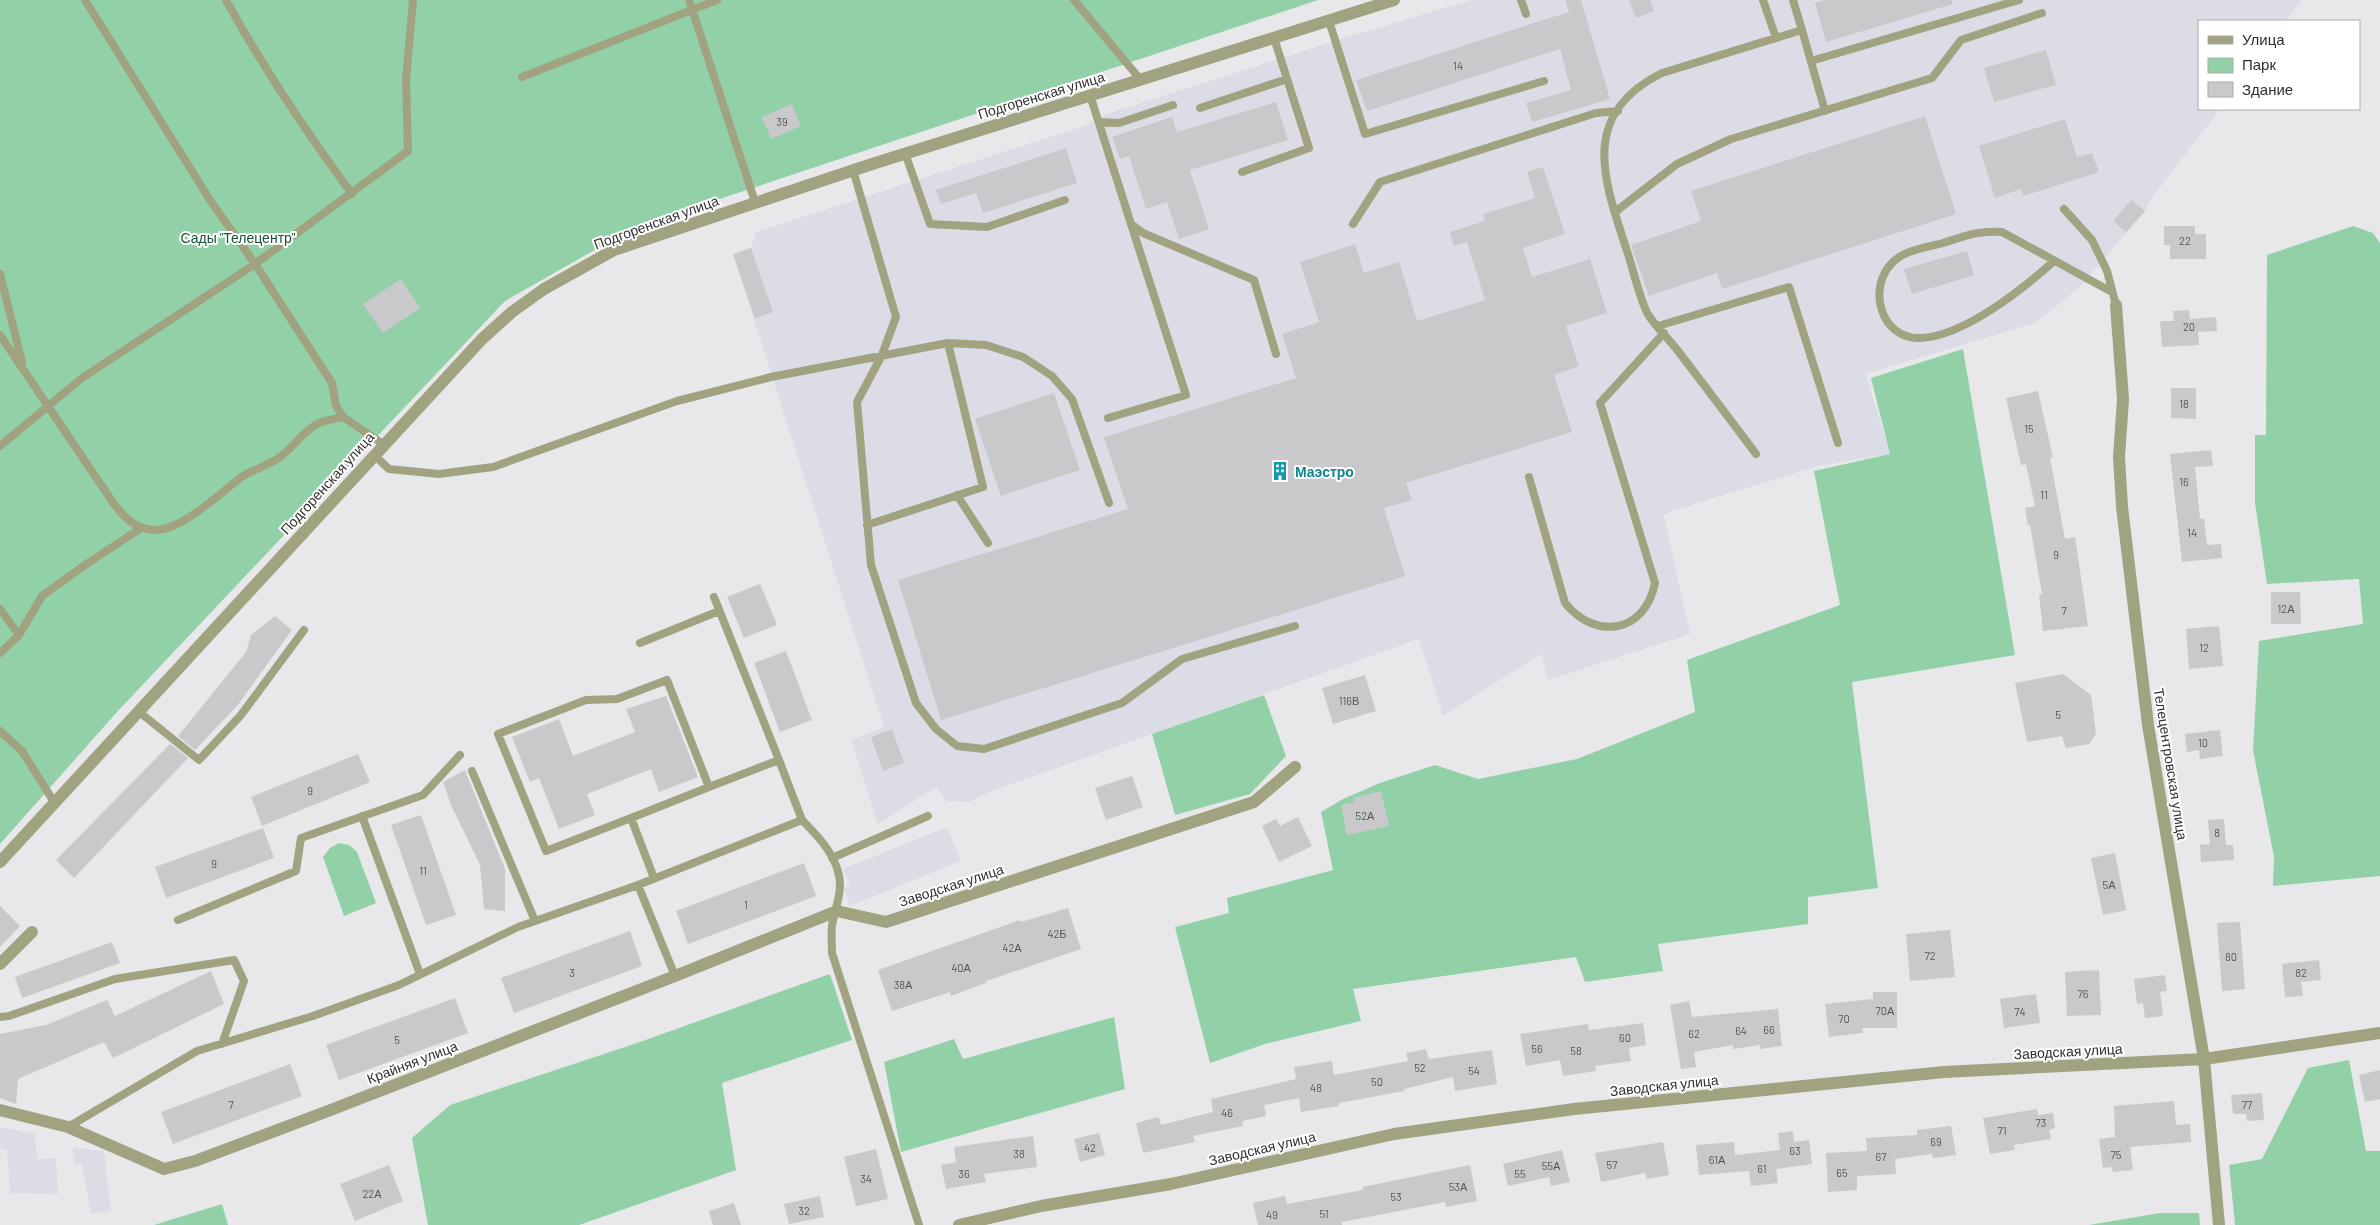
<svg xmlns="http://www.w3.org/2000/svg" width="2380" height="1225" viewBox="0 0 2380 1225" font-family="Barlow,sans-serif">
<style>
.built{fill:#dbdce6}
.green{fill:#92d1a8}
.building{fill:#c9c9cc}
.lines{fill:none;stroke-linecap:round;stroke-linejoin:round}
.service{stroke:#a1a280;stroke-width:8}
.minor{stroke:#a1a280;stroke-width:12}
.tertiary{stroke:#a1a280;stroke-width:12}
.labels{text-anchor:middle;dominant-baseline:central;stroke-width:4;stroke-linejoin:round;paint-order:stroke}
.number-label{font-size:11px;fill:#565657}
.street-label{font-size:14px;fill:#2f2f30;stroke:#fff}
.park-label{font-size:14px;fill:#185232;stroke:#fff}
.culture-label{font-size:14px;font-weight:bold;fill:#0d838f;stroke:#fff;text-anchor:start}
</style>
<rect width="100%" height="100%" fill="#e8e8eb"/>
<path class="built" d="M1471,0H2302L2286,21H2199V109H2220L2152,198L2145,211L2080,287L2035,323L1866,374L1890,454L1818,466L1672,511L1664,516L1690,634L1548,680L1541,654L1443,716L1419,639L992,791L969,802L946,801L936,787L878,824L851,740L884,727L733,254L751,248L756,232L1084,126L1107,114L1344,38Z
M947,827L961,861L850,906L844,888L850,886L843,869Z
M0,1127L35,1134L37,1159L56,1158L58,1194L10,1193L7,1150L0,1148Z
M73,1148L104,1151L111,1211L91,1214L82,1165L74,1164Z"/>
<path class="green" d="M0,0H1318L635,227L505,301L117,712L0,844Z
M2353,226L2373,233L2380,243V876L2273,886L2274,857L2253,750L2259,641L2363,624L2359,579L2267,584L2255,503V435H2266L2267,255Z
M1963,349L2015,655L1852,682L1878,888L1808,897V924L1658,944L1663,971L1585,982L1576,957L1353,989L1361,1021L1265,1044L1210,1063L1175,927L1229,913L1227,898L1333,870L1321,812L1343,799L1380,783L1435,765L1478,779L1577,759L1695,712L1687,660L1840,605L1814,471L1890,454L1871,378Z
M1264,695L1286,756L1250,794L1175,815L1152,734Z
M339,843L349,845L357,852L376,903L344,916L323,857L330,848Z
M830,974L852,1040L722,1083L736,1170L579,1225H428L412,1138L450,1105L637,1043Z
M1114,1017L1125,1089L901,1152L884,1062L954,1039L963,1059Z
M2349,1060L2366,1151H2380V1225H2235L2229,1165L2262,1159L2308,1068Z
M222,1204L228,1225H154Z
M2160,1213H2199L2200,1225H2089Z"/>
<path class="building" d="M1565,0H1581L1610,99L1532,122L1526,103L1571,90L1560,49L1367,111L1356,80L1569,12Z
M1629,0H1650L1654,11L1636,18Z
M1824,0H1952L1953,4L1826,42L1815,3Z
M2046,50L2056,85L1994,102L1984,68Z
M1276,102L1288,140L1190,170L1209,229L1179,239L1167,202L1146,209L1129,156L1120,159L1112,137L1172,117L1177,132Z
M792,104L801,126L771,139L762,117Z
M1925,116L1956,214L1722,289L1717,273L1649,296L1631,245L1701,221L1691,191Z
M2065,119L2077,157L2092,153L2099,172L2023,196L2021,189L1995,198L1979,146Z
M1066,148L1077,183L983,213L976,193L941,204L936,190Z
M1543,167L1565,234L1523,248L1532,277L1590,259L1607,313L1566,326L1579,366L1554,375L1572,432L1406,483L1412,500L1384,508L1405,576L941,720L898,580L1128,509L1104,437L1296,378L1282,334L1319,322L1300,262L1355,244L1364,273L1399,262L1417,321L1485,300L1467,242L1454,246L1450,232L1485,221L1483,214L1535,198L1527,172Z
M2131,200L2145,211L2126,232L2113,221Z
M2164,226H2195V234H2206V259H2170V245H2164Z
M751,248L773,312L755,318L733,254Z
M1967,251L1974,275L1912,294L1904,269Z
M401,279L420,308L383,333L363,304Z
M2189,310L2190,319L2216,317L2217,331L2198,332L2199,345L2162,347L2160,321H2174L2173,311Z
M2171,388H2196V419L2171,418Z
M2038,391L2053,458H2050L2065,539L2075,537L2088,626L2043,631L2039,595L2042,594L2030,525L2028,526L2025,508L2035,506L2026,464L2021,465L2006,398Z
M1054,393L1080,470L1001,496L975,419Z
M2211,450L2213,466L2195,467L2200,519L2204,518L2207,545L2221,544L2222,558L2182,562L2170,454Z
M760,584L777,625L744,638L727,597Z
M2271,592H2300L2301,624H2271Z
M275,616L292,630L237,706L195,750L178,736L246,652L251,635Z
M2219,626L2223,666L2189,669L2186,629Z
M786,651L812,720L780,732L754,663Z
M2063,674L2091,695L2096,734L2089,744L2066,748L2062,736L2027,742L2015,683Z
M1365,675L1376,711L1333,724L1322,688Z
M666,696L698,777L659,792L651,769L587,794L595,815L559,829L539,778L530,782L512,737L559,719L573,756L635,732L626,709Z
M892,729L904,763L883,771L871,737Z
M2220,730L2223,756L2200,759L2199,750L2187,752L2185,734Z
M170,744L188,758L74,878L56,860Z
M358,754L370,782L262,826L251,797Z
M465,770L505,869V911L484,909L480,865L451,805L443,782Z
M1132,776L1143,807L1106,820L1095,788Z
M1381,791L1389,826L1347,835L1341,805L1354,802L1353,798Z
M421,815L456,915L426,925L391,825Z
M1298,817L1312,846L1279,862L1262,826L1276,819L1280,826Z
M2224,819L2226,845H2233L2234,860L2201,862L2200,845L2210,844L2208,820Z
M263,828L274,858L166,898L155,867Z
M2115,853L2126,910L2103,915L2091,858Z
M804,863L816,896L688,944L676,911Z
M0,906L20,926L0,947Z
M1068,908L1081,949L986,981V983L951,996L950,992L892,1011L878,970L1020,920L1021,922Z
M2240,922L2245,989L2222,991L2217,923Z
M1950,930L1955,977L1910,981L1906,934Z
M630,931L642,966L514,1013L501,978Z
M112,942L120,963L22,998L15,977Z
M2319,960L2321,980L2301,982L2303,996L2285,997L2282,964Z
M2099,970L2101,1015L2067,1016L2065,972Z
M211,971L224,1004L113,1058L104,1042L18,1079L16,1104L0,1098V1034L46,1025L107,1000L115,1016Z
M2165,975L2167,991L2160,992L2163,1016L2145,1018L2143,1003L2137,1004L2134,979Z
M1873,992H1897V1028H1862L1863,1033L1829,1037L1825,1004L1873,999Z
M2036,994L2040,1023L2004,1028L2000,999Z
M455,998L468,1033L339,1080L326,1045Z
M1689,1001L1692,1017L1778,1009L1782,1046L1760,1049V1045L1733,1049V1045L1694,1052L1696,1067L1681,1069L1670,1005Z
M1643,1023L1646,1045L1629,1048L1631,1061L1595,1066L1596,1071L1563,1076L1560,1060L1526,1066L1520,1034L1588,1024L1589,1030Z
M1426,1049L1429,1059L1492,1050L1497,1084L1455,1091L1453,1077L1404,1089V1091L1339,1103V1106L1301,1112L1299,1098L1264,1105L1266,1116L1242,1121L1243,1126L1193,1136L1195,1142L1143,1153L1136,1123L1159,1117L1161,1125L1213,1112L1211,1099L1296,1079L1294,1067L1332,1061L1334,1075L1408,1061L1406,1053Z
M290,1064L302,1096L173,1144L161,1112Z
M2380,1070V1099L2365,1102L2359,1075Z
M2262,1093L2264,1120L2247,1121L2246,1114H2233L2231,1095Z
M2174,1101L2176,1125L2190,1124L2191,1142L2130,1147L2133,1170L2113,1172L2112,1167L2103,1168L2099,1139L2115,1137L2114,1106Z
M2037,1109L2038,1115L2053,1113L2055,1128L2049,1130L2051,1139L2014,1145L2015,1150L1990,1154L1983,1118Z
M1951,1126L1956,1155L1933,1158L1932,1154L1895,1159L1896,1174L1857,1176V1190L1828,1192L1826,1153L1867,1151L1866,1138L1917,1135V1130Z
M1793,1131L1794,1142L1809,1140L1812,1164L1776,1169L1778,1183L1751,1186L1749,1171L1699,1175L1696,1145L1734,1142L1735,1155L1780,1150L1778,1133Z
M1099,1133L1105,1155L1080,1162L1074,1139Z
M1033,1136L1037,1167L984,1174L986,1182L946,1189L941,1165L956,1162L954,1147Z
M1663,1142L1669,1175L1647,1179L1645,1173L1601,1182L1595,1153Z
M876,1149L888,1199L856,1206L844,1157Z
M1562,1150L1570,1182L1551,1186L1549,1177L1508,1186L1503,1164Z
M389,1165L403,1201L355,1221L340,1184Z
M1470,1165L1477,1201L1446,1207L1445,1202L1342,1222V1225H1258L1253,1203L1285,1196L1287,1204L1363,1190V1187Z
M820,1196L824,1217L789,1224L784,1204Z
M734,1203L741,1225H713L709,1211Z"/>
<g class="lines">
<path class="service" d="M226,0C264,69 305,131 352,194
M689,0L755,202
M1074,0L1140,79
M1521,0L1526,14
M1763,0L1776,38
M1329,21L1365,134L1544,81
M1802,30L1825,111
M1811,61L2019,0
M522,77L717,0
M1090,95L1131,224L1143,233L1254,280L1276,354
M1200,108L1287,79
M1099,122L1119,123L1173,105
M905,153L930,224L987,227L1065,200
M853,170L896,317L882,355L857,402L871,565L916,703L936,729L957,746L984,749L1122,703L1182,659L1295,626
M1242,172L1309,148L1274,38
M2064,209L2092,240L2107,271L2116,305
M1615,212L1677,164L1731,139L1932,78L1961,40L2042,13
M1353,224L1380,182L1596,113L1618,111
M2054,261C2023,289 1964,336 1921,338C1880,340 1866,286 1894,261C1906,250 1928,247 1943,243C1965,236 1979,230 2002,232L2112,292
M0,274L22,362
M1658,326L1789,287L1838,443
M0,335L114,504C124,517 134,528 153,530C181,532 222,491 243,476C255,469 269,465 280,457C294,447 302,432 317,424C324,420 335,419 343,417
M1108,418L1186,395L1131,224
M383,444L343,417L336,406L332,383L255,264L408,151L406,80L413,0
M0,446L82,378L255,264L210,200L85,0
M1756,454C1730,419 1704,385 1678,351C1669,339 1657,328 1649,316C1640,302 1633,268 1627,251C1604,180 1578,115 1662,73L1802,30L1793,0
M374,455L389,469L439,474L493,467L677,401L771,377L948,343L986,345L1023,357L1052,376L1072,399L1109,503
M1529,477L1565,603C1596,641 1645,633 1655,583L1600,403L1664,333
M957,495L988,543
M867,525L983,487L948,343
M714,597L779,760
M0,609L19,635
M640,643L719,611
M0,653L19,635L42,596L85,565L141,528
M138,711L199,760L241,715L304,630
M0,731L22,751L54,802
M472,771L535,921
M709,787L779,760L802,820
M362,816L420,974
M631,818L709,787L667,680L617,699L586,700L498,734L546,851L631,818L654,878
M832,858L928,816
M638,885L802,820C819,837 840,859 840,885C840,899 834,912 832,926C831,935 832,945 832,953L919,1225
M178,920L296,871L301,838L423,795L460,755
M0,1017L9,1016L115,979L234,960L244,981L222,1044
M68,1127L197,1051L313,1016L399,985L518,927L638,885L675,976"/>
<path class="minor" d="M2116,305L2123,399L2119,457L2122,507L2148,725L2204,1059L2219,1225
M0,964L32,932
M0,1110L68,1127L164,1169L195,1161L328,1111L675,976L837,911L886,922L1254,802L1295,767
M959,1225L1041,1206L1171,1184L1394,1134L1574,1109L1944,1072L2204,1059L2380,1033"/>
<path class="tertiary" d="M0,862L482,339L512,312L544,289L614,250L869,165L1394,0"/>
</g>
<defs>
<g id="building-bare" transform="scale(1.5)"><path d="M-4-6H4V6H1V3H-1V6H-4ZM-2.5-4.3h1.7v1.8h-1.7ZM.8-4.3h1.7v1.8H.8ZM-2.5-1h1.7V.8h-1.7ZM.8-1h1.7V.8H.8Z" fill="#0f9aa8" stroke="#fff" stroke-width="2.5" paint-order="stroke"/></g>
</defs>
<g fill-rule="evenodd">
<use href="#building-bare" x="1280" y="471"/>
</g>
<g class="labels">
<g class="number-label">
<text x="1458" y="65">14</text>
<text x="782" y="121">39</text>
<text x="2185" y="240">22</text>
<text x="2189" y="326">20</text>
<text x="2184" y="403">18</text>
<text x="2029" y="428">15</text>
<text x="2184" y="481">16</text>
<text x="2044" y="494">11</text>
<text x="2192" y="532">14</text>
<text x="2056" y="554">9</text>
<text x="2286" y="608">12А</text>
<text x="2064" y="610">7</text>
<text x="2204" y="647">12</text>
<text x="1349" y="700">116В</text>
<text x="2058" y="714">5</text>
<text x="2203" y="742">10</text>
<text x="310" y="790">9</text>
<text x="1365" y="815">52А</text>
<text x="2217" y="832">8</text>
<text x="214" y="863">9</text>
<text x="423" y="870">11</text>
<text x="2109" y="884">5А</text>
<text x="746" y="904">1</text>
<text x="1057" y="933">42Б</text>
<text x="1012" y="947">42А</text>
<text x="1930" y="955">72</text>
<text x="2231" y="956">80</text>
<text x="961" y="967">40А</text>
<text x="572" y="972">3</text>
<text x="2301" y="972">82</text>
<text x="903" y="984">38А</text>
<text x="2083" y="993">76</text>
<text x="1885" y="1010">70А</text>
<text x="2020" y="1011">74</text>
<text x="1844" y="1018">70</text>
<text x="1769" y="1029">66</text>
<text x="1741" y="1030">64</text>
<text x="1694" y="1033">62</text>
<text x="1625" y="1037">60</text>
<text x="397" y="1039">5</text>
<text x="1537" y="1048">56</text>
<text x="1576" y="1050">58</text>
<text x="1420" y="1067">52</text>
<text x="1474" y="1070">54</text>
<text x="1377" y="1081">50</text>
<text x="1316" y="1087">48</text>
<text x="231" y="1104">7</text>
<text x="2247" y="1104">77</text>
<text x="1227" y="1112">46</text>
<text x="2041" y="1122">73</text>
<text x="2002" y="1130">71</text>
<text x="1936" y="1141">69</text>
<text x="1090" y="1147">42</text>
<text x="1795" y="1150">63</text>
<text x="1019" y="1153">38</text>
<text x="2116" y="1154">75</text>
<text x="1881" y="1156">67</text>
<text x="1717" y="1159">61А</text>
<text x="1612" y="1164">57</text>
<text x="1551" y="1165">55А</text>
<text x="1762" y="1168">61</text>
<text x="1842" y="1172">65</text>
<text x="964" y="1173">36</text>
<text x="1520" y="1173">55</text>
<text x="866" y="1178">34</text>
<text x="1458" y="1186">53А</text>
<text x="372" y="1193">22А</text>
<text x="1396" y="1196">53</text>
<text x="804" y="1210">32</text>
<text x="1324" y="1213">51</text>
<text x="1272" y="1214">49</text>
</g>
<g class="street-label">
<text transform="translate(1041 95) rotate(-17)">Подгоренская улица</text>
<text transform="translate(656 222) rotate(-20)">Подгоренская улица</text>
<text transform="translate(327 483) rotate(-48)">Подгоренская улица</text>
<text transform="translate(2171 764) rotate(81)">Телецентровская улица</text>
<text transform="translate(951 885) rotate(-18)">Заводская улица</text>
<text transform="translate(2068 1051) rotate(-3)">Заводская улица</text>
<text transform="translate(412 1062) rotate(-21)">Крайняя улица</text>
<text transform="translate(1664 1085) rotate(-6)">Заводская улица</text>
<text transform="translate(1262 1148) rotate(-13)">Заводская улица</text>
</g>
<g class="park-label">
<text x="238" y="237">Сады "Телецентр"</text>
</g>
<g class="culture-label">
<text x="1295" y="471">Маэстро</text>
</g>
</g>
<rect x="2198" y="20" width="162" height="90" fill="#ffffff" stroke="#acacac"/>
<rect x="2208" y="36" width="25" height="8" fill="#a1a280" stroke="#acacac"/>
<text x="2242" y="45" font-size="15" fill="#2f2f30">Улица</text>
<rect x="2208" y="58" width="25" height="15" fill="#92d1a8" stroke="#acacac"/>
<text x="2242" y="70" font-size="15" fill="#2f2f30">Парк</text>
<rect x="2208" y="82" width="25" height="15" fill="#c9c9cc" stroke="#acacac"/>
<text x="2242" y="95" font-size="15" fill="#2f2f30">Здание</text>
</svg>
